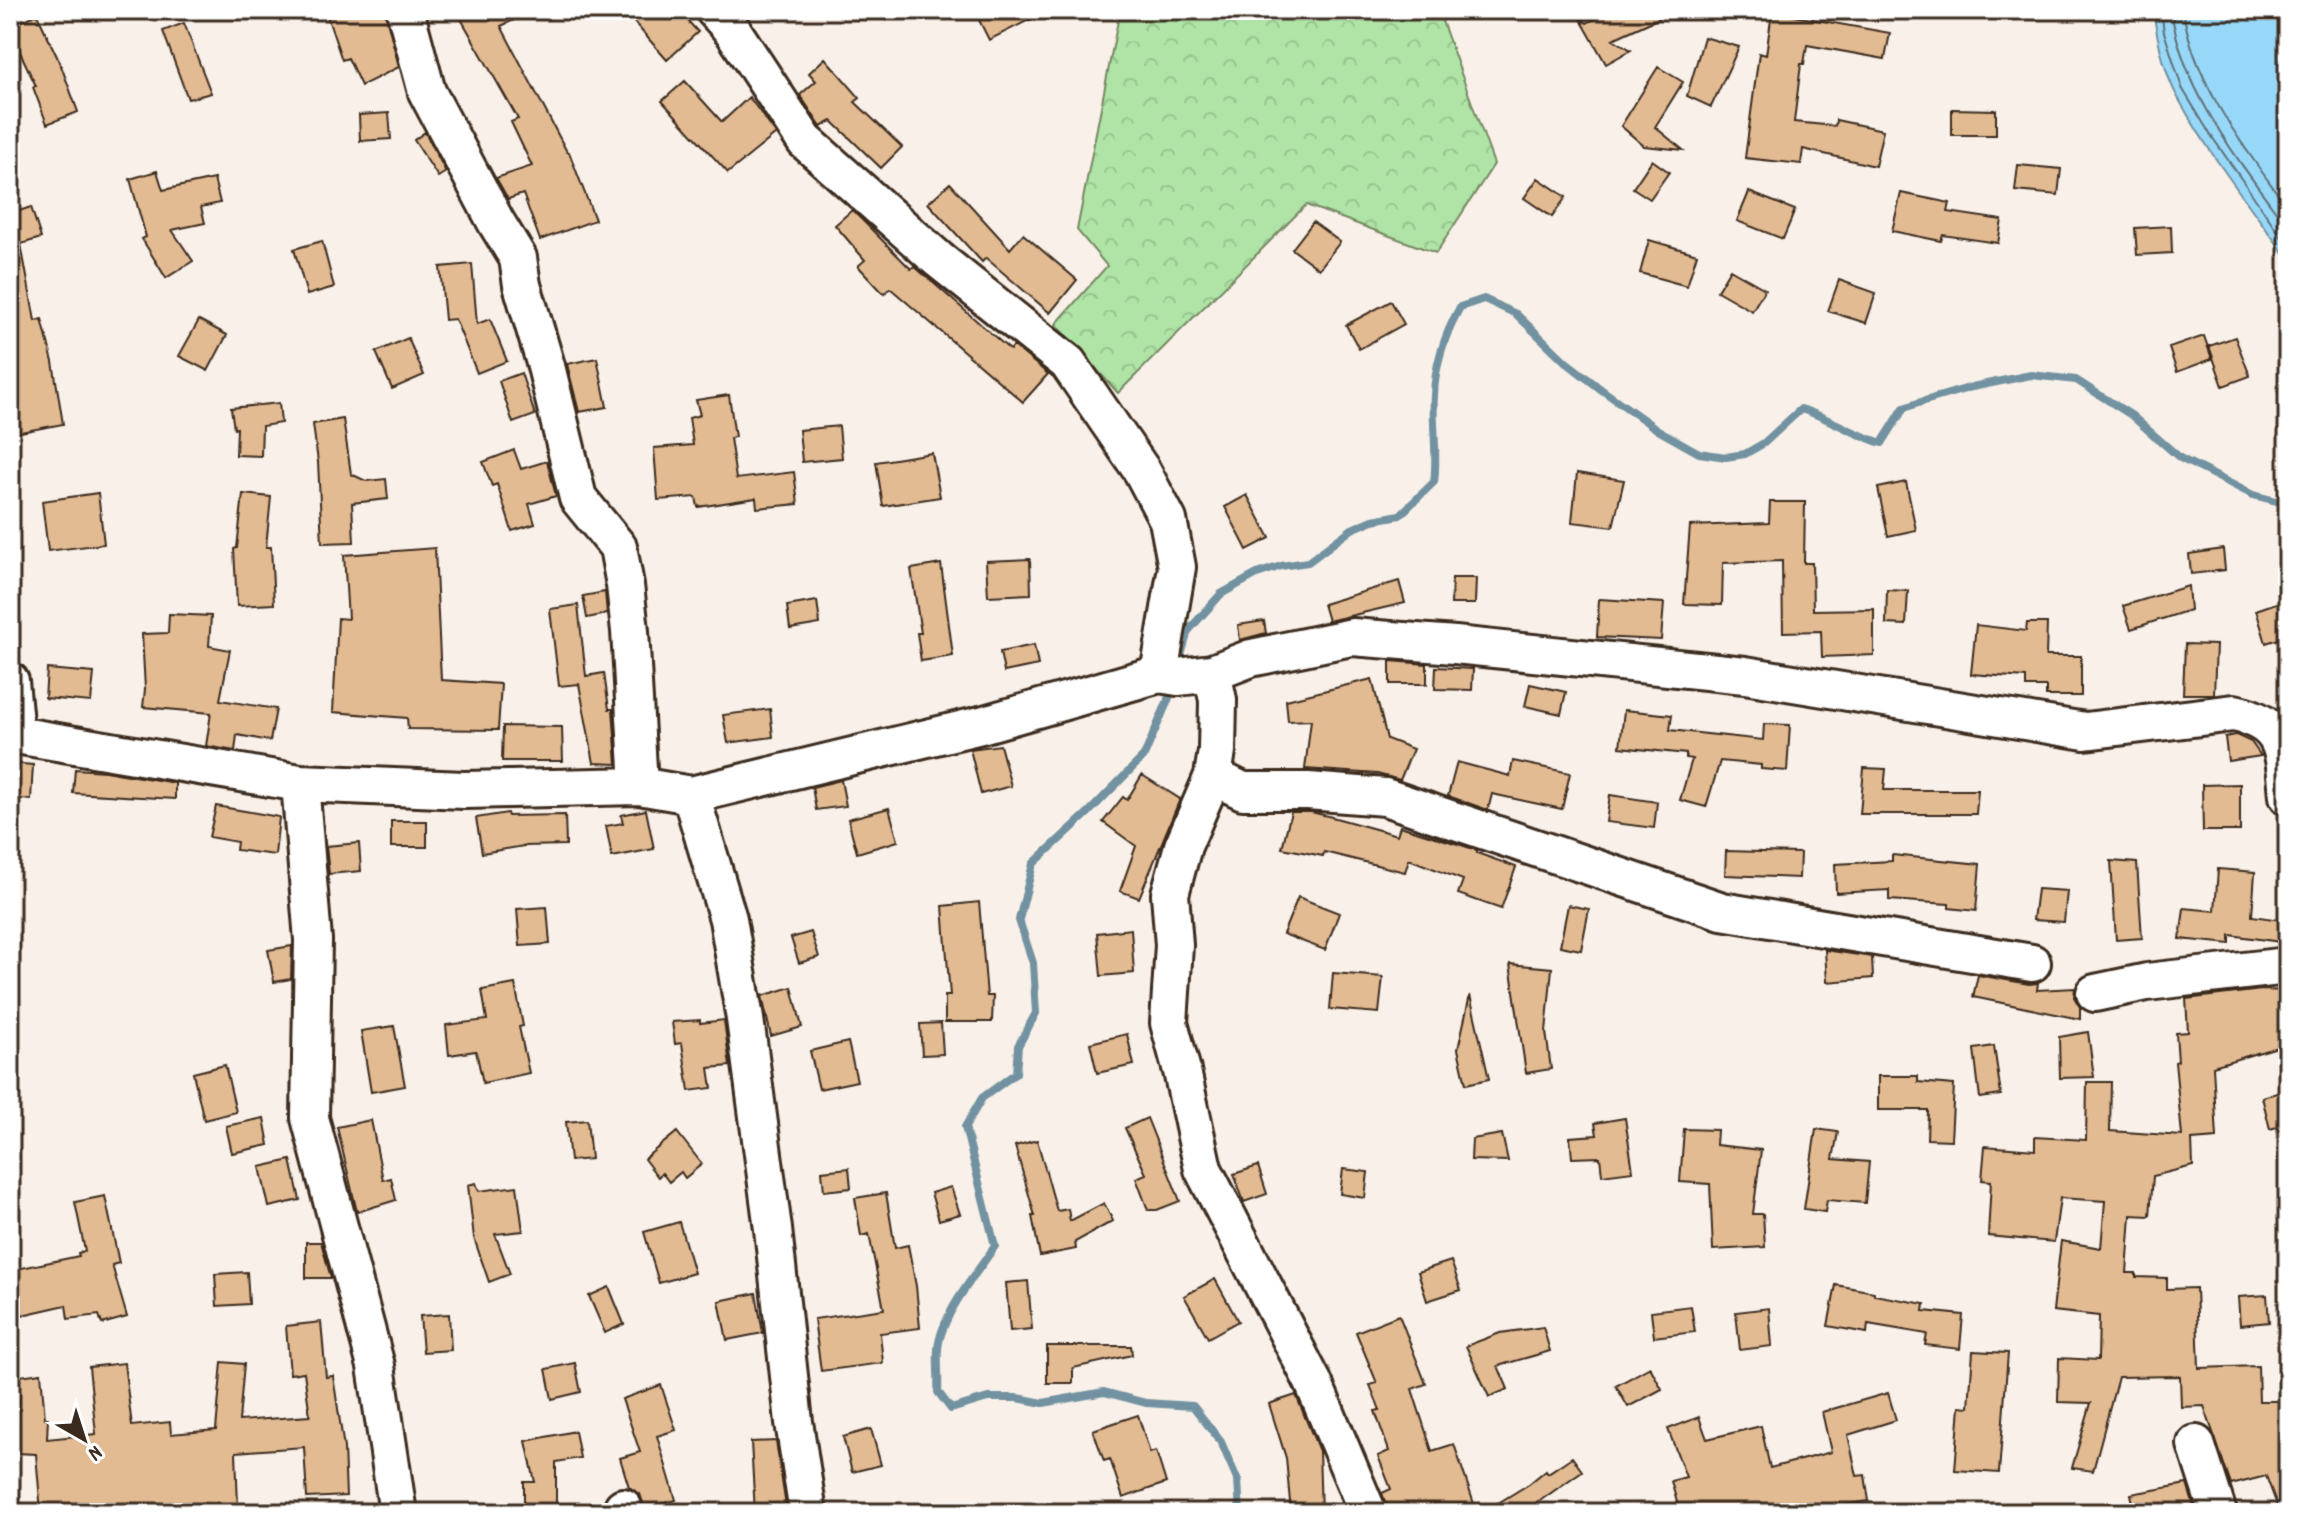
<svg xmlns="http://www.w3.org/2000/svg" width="2298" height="1523" viewBox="0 0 2298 1523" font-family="Dekko,sans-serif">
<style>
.forest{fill:url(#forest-crowns);stroke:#758762;stroke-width:2}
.water{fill:#97d8f9;stroke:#7292a1;stroke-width:2}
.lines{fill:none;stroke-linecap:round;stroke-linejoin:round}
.shore{stroke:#607076;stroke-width:2}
.stream{stroke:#7292a1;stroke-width:8}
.building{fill:#e2bb93;stroke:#3b2a1e;stroke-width:2}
.minor-casing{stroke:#3b2a1e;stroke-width:42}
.minor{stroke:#fff;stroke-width:36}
</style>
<defs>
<pattern id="forest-crowns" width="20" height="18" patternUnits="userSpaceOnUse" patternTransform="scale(2)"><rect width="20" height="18" fill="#afe4a6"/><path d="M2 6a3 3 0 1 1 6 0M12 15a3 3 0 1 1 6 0" fill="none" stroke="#97c48e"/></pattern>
</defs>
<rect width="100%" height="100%" fill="#f9f1e9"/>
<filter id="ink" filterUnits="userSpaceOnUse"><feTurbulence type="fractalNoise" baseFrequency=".0125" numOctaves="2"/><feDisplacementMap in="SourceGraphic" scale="16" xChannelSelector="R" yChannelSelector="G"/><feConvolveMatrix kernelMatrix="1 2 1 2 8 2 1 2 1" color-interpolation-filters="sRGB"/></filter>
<g filter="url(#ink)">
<path class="forest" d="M1120,10H1438L1494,164L1436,253L1306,205L1118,393L1056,324L1107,266L1077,230Z"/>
<path class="water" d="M2153,10H2288V259C2250,206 2207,152 2176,94C2163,69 2157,37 2153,10Z"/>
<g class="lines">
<path class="shore" d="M2161,10L2164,32L2182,88L2210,134L2288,246
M2171,10C2183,93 2240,162 2288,228
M2183,10C2194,85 2245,148 2288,208"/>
<path class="stream" d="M1180,659L1188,631L1221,594L1257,574L1281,566L1308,562L1352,529L1373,520L1400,515L1434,482C1438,453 1432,425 1434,395C1435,363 1444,336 1460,307L1484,299L1516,314L1566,362L1602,390L1658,430L1699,453L1726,457L1745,454L1764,443L1801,409C1830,418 1854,435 1882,443L1904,408L1921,402L1972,387L2031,375L2076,380L2131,415L2180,458L2253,495L2288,504
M1175,684L1144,756L1089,812L1033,864L1019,920L1033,963L1036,1013L1018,1046L1016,1073L982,1098L965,1127L995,1246C976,1274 941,1315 938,1349C937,1363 939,1378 938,1392L951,1409L988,1398H1018L1043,1403L1104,1392L1146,1403L1193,1406L1221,1442L1238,1481L1240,1513"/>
</g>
<path class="building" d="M325,10H385L399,67L361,86L348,58L342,60Z
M456,10H535L501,26L567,152H569L595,220L540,240L523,194L508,199L496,178L532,166L511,122L518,119Z
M645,10H678L698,32L667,60L633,21Z
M974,10H1049L989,40Z
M1609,10H1677L1613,39L1631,50L1606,64L1580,18L1587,23Z
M1772,12L1890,33L1885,59L1807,45L1804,64H1801L1794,122L1835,126L1836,120L1883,130L1875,166L1803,149L1801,164L1745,158L1759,53L1766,55Z
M37,14L60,63L78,112L47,124L33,87L36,86L10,31V27Z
M184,23L211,93L188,99L163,31Z
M1704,37L1739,47L1711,107L1687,96Z
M825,58L860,98L855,102L902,147L881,168L832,121L821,127L800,95L816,81L809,73Z
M1658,67L1683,82L1655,127L1683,150L1644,146L1621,126Z
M685,81L722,122L749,97L776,134L728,173L662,101Z
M1952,109L1996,110V135H1952Z
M389,113L391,139L360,141L359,115Z
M425,132L446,172L438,177L414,140Z
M1652,160L1669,172L1650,199L1633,188Z
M2018,165L2061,169L2058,195L2015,191Z
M157,171L163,190L214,179L220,203L201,207L205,223L172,230L193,261L166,278L142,239L146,237L130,179Z
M1538,178L1566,197L1552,217L1524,198Z
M950,183L1010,249L1023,234L1077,280L1050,313L986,258L982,262L928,203Z
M1749,192L1795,210L1783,239L1737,221Z
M1901,193L1950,203L1948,212L2002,220L1998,243L1943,235L1941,241L1892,231Z
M31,207L41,238L21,244L35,321L42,319L53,362L63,424L10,434V245L16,244L10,214Z
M852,210L911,269L914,266L1010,350L1014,346L1048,374L1023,402L890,288L884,294L858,266L865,260L835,225Z
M1313,222L1340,242L1319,269L1292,249Z
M2171,226L2172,253L2137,255L2135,228Z
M1649,240L1697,254L1687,286L1640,273Z
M322,241L334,287L307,295L294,249Z
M472,264L477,324L490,319L507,361L477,373L455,319L445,320L440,267Z
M1730,269L1765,289L1752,311L1717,291Z
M1839,280L1876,293L1866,323L1828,311Z
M1391,301L1404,324L1359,349L1346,325Z
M199,320L227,335L208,371L179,356Z
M2204,336L2212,359L2177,372L2169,348Z
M2235,337L2250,376L2223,386L2209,346Z
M408,338L424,375L392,389L376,352Z
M597,358L607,407L579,412L567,364Z
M521,373L535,415L513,423L499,381Z
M729,395L735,437L730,438L736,479L794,472L798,504L757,508L756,498L698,507L696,497L658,500L654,448L693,445L689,418L700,415L696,400Z
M279,403L281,423L262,426L261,456L236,455L237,428L234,429L231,408Z
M343,419L351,474L366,481L386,479L388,499L352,503L354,542L322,543L318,462L313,424Z
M839,426L842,458L802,462L799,430Z
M514,450L521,469L547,461L556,496L529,504L535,524L512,531L497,484L492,486L483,462Z
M932,453L940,497L883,506L876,462Z
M1577,473L1624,480L1613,527L1572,522Z
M1906,482L1916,530L1888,536L1878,488Z
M98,493L104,544L48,551L42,501Z
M243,494L271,497L266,547H271L274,604L237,606L234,549L237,548Z
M1247,495L1270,538L1247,550L1225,507Z
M1770,502H1805L1804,563H1812L1813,610L1874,609V655L1822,657L1821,631L1783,632L1782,561L1723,563L1722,605L1684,604L1690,526L1769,523Z
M435,548L441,680L501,684L498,730L408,729L407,718L333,712L338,618L348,619L344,555Z
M2223,549L2225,570L2191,574L2189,554Z
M1030,559L1031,594L988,596L986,561Z
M941,564L953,656L921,661L917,633H921L911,569Z
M1452,578H1476L1475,604H1451Z
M1399,581L1405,603L1328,621L1323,604Z
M2188,586L2190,610L2131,629L2123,606Z
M1887,590L1908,591L1906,625L1886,624Z
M605,592L607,614L587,618L583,596Z
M1599,599L1664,603L1661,640L1597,637Z
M817,601L820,624L790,629L787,606Z
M2282,601L2288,621V636L2266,643L2256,610Z
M578,605L586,676L604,673L609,709H613L617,764L594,763L579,684L559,686L550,609Z
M169,614L211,616L209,646L230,650L220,700L276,709L270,741L237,735L235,751L206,746L211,713L143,707L145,689L142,634L168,633Z
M1264,621L1266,633L1240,640L1238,625Z
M2027,623H2047L2046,656H2081V696H2046V687H2026V678L1971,674L1976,625L2026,631Z
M2185,644L2216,645L2214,694H2183Z
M1034,645L1038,665L1004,672L1000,652Z
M1390,661L1427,664V684H1390Z
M1436,667L1473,669L1472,690L1435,689Z
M47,669L94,673L91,702L45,698Z
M1372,679L1387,739L1413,749L1400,780L1377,774L1305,769L1311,720L1288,721L1286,700Z
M1530,684L1566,692L1561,714L1525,706Z
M770,709L773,737L728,743L723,715Z
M1624,710L1672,715L1670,730L1763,740L1764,724L1790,725L1787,771L1761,769V765L1720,761L1706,807L1680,800L1692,759L1686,758V754L1620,747Z
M503,726L562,727L563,761H502Z
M2236,735L2251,742L2261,756L2228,761L2225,737Z
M1000,745L1011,786L981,794L970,749Z
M1513,761L1570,773L1562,809L1492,794L1488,810L1448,796L1457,762L1510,776Z
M10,763L33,765L31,800L10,798Z
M1864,768L1886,769L1884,790H1978L1976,814H1860Z
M75,769L105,771L175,783V799L73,793Z
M1142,775L1180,799L1139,898L1120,891L1136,846L1103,822L1123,797L1127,800Z
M841,780L846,806L816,810L812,787Z
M2240,784V831H2203L2202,785Z
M1610,795L1657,802L1654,828L1606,822Z
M216,806L279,817L275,855L236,850L237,842L209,837Z
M889,808L898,841L857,853L848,819Z
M646,810L654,849L612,857L606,826L623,823L621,815Z
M1291,812H1311L1332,817L1397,835L1400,826L1477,850V853L1516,867L1501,909L1458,894L1463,880L1409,859L1405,872L1324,852L1323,856L1282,848Z
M507,813L508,816L565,815L566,845L524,846L482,853L476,818Z
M391,821H427V847H391Z
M359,843L361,871L329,874L326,846Z
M1726,851L1800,853L1799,878L1725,875Z
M1892,855L1980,864L1976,911L1949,908V904L1889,900V890L1836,893L1835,864L1892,861Z
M2111,861L2137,863L2142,938L2116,940Z
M2218,869L2255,872L2252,916L2288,921V943L2230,935V944L2180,939L2184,908L2215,911Z
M2037,889L2067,891L2064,922L2033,920Z
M1298,897L1339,913L1325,950L1283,934Z
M979,902L987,996H993L992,1022H945V996H950L943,906Z
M1568,905L1589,909L1581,950L1560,946Z
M547,907L550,944L520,946L517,909Z
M1131,929L1134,973L1101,976L1097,933Z
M811,932L819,957L799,963L791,938Z
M292,946L291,979L274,982L268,950Z
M1825,950L1872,957L1873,978L1827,982Z
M1510,964L1552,968L1546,1032L1551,1069L1526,1073Z
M1333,973L1383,977L1379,1013L1330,1009Z
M1978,975L2029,984L2038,983L2037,990L2075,988L2074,997L2080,1007V1019L1973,997Z
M515,984L523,1026L519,1027L529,1073L483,1083L476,1051L449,1055L446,1025L487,1020L482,990Z
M792,987L802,1027L771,1036L762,996Z
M2262,990L2288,991V1044L2213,1066L2217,1138L2192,1140L2193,1166L2153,1176L2150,1216L2131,1215L2127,1273H2136V1277L2167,1278V1289L2196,1288L2199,1368L2258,1366L2259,1401H2288V1513H2280L2266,1476L2231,1485L2204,1406L2181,1407L2180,1376L2118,1377L2093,1471L2072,1468L2091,1403L2058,1402L2059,1358L2098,1360L2099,1316L2053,1311L2061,1241L2101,1248L2105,1201L2060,1198L2054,1242L1988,1236L1991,1181L1982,1180L1985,1146L2035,1150V1137L2086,1140L2087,1082H2111L2110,1131L2182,1136L2175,1062L2178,1061L2176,1033L2188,1032L2186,999Z
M1470,995L1489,1079L1466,1084L1458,1049Z
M700,1020V1023L724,1020L730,1066L709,1068L712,1088L689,1091L682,1043L675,1044L672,1022Z
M941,1023L943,1054L922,1055L920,1024Z
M394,1026L405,1086L371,1092L361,1031Z
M2088,1032L2094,1077L2060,1078L2059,1037Z
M1127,1034L1134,1065L1097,1073L1090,1043Z
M848,1042L857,1081L819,1089L810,1051Z
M1994,1046L2001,1095L1980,1098L1974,1049Z
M225,1065L236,1112L204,1120L193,1073Z
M1878,1076H1918V1082L1954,1085L1951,1140L1927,1139L1928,1110H1878Z
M2288,1090V1124L2270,1129L2262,1097Z
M264,1118L269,1145L232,1153L226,1126Z
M1147,1118L1180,1201L1157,1210H1148L1136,1178L1146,1174L1125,1128Z
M1625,1118L1633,1171L1602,1175L1600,1157L1572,1158L1570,1137L1597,1135L1595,1123Z
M371,1120L383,1180L391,1178L396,1200L357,1212L337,1127Z
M587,1120L591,1159L570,1161L566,1122Z
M1684,1129L1717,1130L1716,1145L1761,1150L1753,1214H1763L1765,1247L1713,1250L1710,1184L1680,1182Z
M1816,1129L1838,1132L1833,1159L1869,1162L1865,1203L1827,1200L1825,1212L1804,1209Z
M677,1132L702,1164L685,1178L681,1172L669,1182L662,1173L658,1177L644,1159Z
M1502,1134L1508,1161L1471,1160L1472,1139Z
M1037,1140L1057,1211L1068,1209L1070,1221L1104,1203L1113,1221L1075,1242L1076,1249L1040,1256L1032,1216H1035L1015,1146Z
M291,1160L300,1200L269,1207L260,1167Z
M1258,1166L1267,1194L1244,1202L1234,1174Z
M849,1168L851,1188L824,1191L822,1171Z
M1343,1169L1368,1172L1365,1198L1340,1194Z
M476,1183L479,1191L517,1186L523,1231L495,1234L510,1274L489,1282L474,1238L468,1185Z
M951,1187L960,1214L939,1220L931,1193Z
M886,1193L895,1248L908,1245L916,1286L920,1328L880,1333L883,1363L821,1371L814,1319L884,1309L869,1234L861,1236L855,1198Z
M105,1196L119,1263L112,1265L127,1317L102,1324L99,1315L68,1319L66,1305L22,1315L12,1270L79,1256L78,1253L85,1251L75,1202Z
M679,1222L694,1273L659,1283L644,1232Z
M306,1242H321L331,1278H306Z
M1451,1261L1461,1290L1427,1301L1418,1272Z
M247,1272L249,1304L217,1306L215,1274Z
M1215,1279L1238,1321L1208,1338L1184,1296Z
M1028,1281L1032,1329L1010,1331L1006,1283Z
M1836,1285L1874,1292V1295L1925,1304L1924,1311L1963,1315L1960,1349L1925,1345L1927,1334L1868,1324L1867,1333L1828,1326Z
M609,1287L624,1324L605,1333L589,1296Z
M756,1293L763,1333L727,1340L719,1301Z
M2267,1295L2269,1322L2240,1325L2238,1297Z
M1691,1306L1695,1332L1654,1337L1651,1311Z
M1769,1308L1772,1346L1740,1350L1736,1312Z
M449,1314L451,1350L423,1352L420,1316Z
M1399,1315L1426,1384L1412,1389L1432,1451L1454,1444L1477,1513H1389L1382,1493L1391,1489L1378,1456L1389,1451L1375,1411L1380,1410L1370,1385L1377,1383L1356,1332Z
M321,1322L326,1377L333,1376L344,1448L346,1496L307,1498L304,1447L236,1452L238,1506L133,1511V1513H41L36,1454L16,1453L19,1399H15L13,1377L41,1373L45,1418H48L47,1439L96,1434L89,1367L124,1363L132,1426L170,1422L171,1434L216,1430L222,1362L244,1364L239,1421L310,1416L304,1372L290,1374L286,1326Z
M1543,1327L1550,1351L1498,1366L1508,1389L1489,1397L1466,1346L1500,1333Z
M1047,1346H1131L1132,1355L1073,1368V1383H1047Z
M1973,1351L2008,1353L1999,1473L1955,1470L1960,1406L1969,1407Z
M575,1363L581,1392L552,1399L546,1369Z
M1650,1367L1662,1389L1628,1407L1616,1386Z
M661,1385L676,1430L657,1436L676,1500L645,1509L640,1494L629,1487L620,1458L640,1452L622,1399Z
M1888,1393L1896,1420L1848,1435L1857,1476L1865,1475L1869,1501L1801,1512L1680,1513L1671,1481L1686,1477L1668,1429L1699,1417L1707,1439L1761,1426L1770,1468L1831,1452L1822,1412Z
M1296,1395L1319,1451L1321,1513H1291L1286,1458L1269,1404Z
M1138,1415L1150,1453L1156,1451L1166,1483L1123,1498L1110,1459L1104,1461L1093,1430Z
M871,1429L881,1465L852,1472L843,1437Z
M575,1431L580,1458L556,1462V1513H524V1482H535L526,1441Z
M776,1441L787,1513H755L751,1442Z
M1572,1457L1582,1471L1534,1505L1539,1513H1482L1529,1484L1546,1470L1548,1473Z
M2187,1484L2196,1513H2135L2131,1494Z"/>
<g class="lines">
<g class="minor-casing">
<path id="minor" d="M405,10L427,92L496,222L518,258L522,285L546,366L578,498L618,547L625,585L630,631L639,786
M714,10L733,31L805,141L939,260L1068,363L1142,471L1168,520L1177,567L1159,674
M1212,673L1218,700L1217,751L1213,776L1183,846L1170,894L1174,945L1169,1023L1182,1071L1203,1169L1313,1382L1368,1513
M10,681L15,733
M10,734L300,783L464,790L639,786L691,795L981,725L1159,674L1178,677L1212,673L1251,658L1352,637L1455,645L1745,675L2085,731L2234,713C2285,723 2284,752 2288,796
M1213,776L1243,791H1308L1385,797L1722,911L2032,963
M300,783L313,940L310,1118L376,1366L398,1513
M691,795L728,919L745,1019L773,1229L794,1422L808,1513
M2095,993L2147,982L2288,966
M2196,1444L2218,1513
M623,1507L624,1513"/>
</g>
<use href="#minor" class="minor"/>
</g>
</g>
<rect width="2298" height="1523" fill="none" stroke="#fff" stroke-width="40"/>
<rect x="20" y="20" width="2258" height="1483" fill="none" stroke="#3b2a1e" stroke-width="3" filter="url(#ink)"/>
<g transform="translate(84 1439) rotate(141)" stroke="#ffffff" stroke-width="6" paint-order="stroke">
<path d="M0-6L14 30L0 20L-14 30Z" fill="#3b2a1e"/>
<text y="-12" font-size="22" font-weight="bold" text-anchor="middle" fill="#3b2a1e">N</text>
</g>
</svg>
